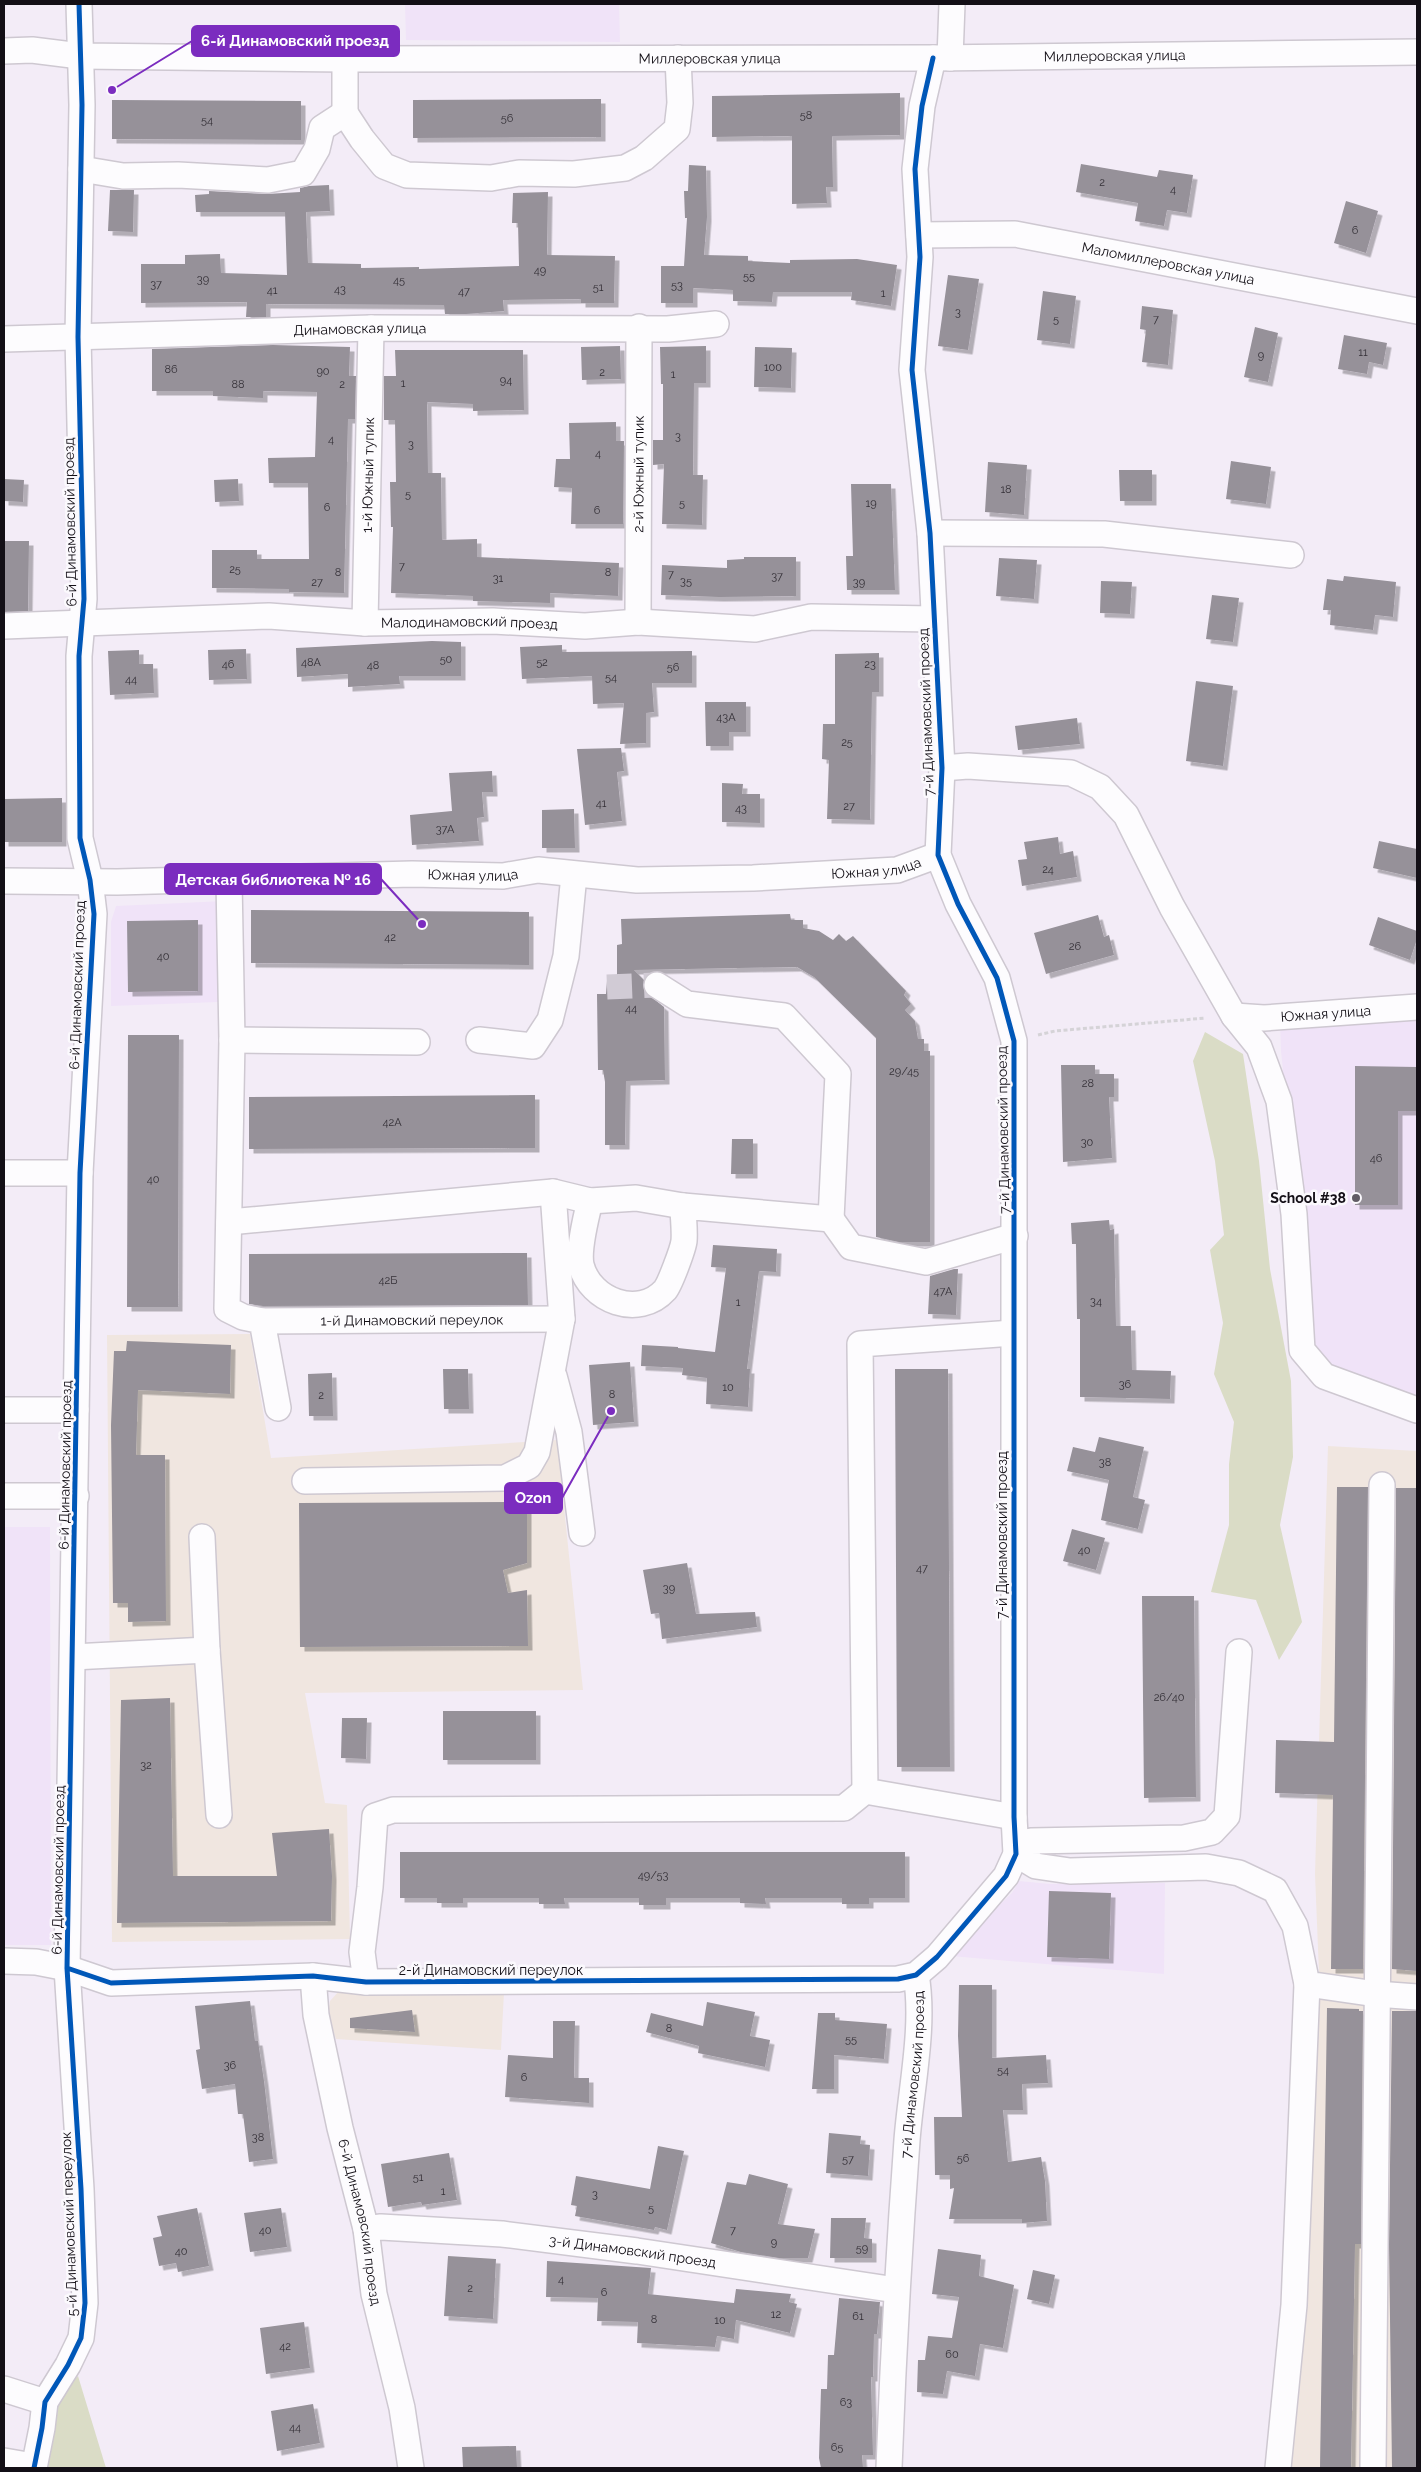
<svg xmlns="http://www.w3.org/2000/svg" width="1421" height="2472" viewBox="0 0 1421 2472" font-family="Raleway,sans-serif">
<style>
.built{fill:#f0e3f8}
.industrial{fill:#f0e6e0}
.green{fill:#dadcc6}
.building{fill:#969199;filter:url(#shadow)}
.lines{fill:none;stroke-linecap:round;stroke-linejoin:round}
.minor-tunnel{stroke:#d1cbd5;stroke-width:25;stroke-dasharray:25 12;stroke-linecap:butt}
.minor-casing{stroke:#cec8d1;stroke-width:28}
.path{stroke:#d5d3d7;stroke-width:3;stroke-dasharray:4 2.5;stroke-linecap:butt}
.minor{stroke:#fdfcfe;stroke-width:25}
.cycleway-casing{stroke:#fbf9fd;stroke-width:8}
.cycleway{stroke:#0057b8;stroke-width:5}
.poi-dot{fill:#615c65;stroke:#fbf9fd;stroke-width:2}
.labels{text-anchor:middle;dominant-baseline:central;stroke-width:5;stroke-linejoin:round;paint-order:stroke}
.number-label{font-size:11px;fill:#343037}
.street-label{font-size:14px;fill:#130f16;stroke:#fbf9fd}
.poi-label{font-size:14px;font-weight:bold;fill:#130f16;stroke:#fbf9fd;text-anchor:end}
.leader{fill:none;stroke:#7b2cbf;stroke-width:2}
.callout-dot{fill:#7b2cbf;stroke:#fbf9fd;stroke-width:2}
.callout{fill:#7b2cbf;stroke:#7b2cbf;stroke-width:2}
.callout-label{font-size:15px;text-anchor:middle;font-weight:bold;fill:#fff}
</style>
<defs>
<filter id="shadow"><feDropShadow dx="4.5" dy="4.5" stdDeviation="0" flood-color="#0004"/></filter>
</defs>
<rect width="100%" height="100%" fill="#f3ecf7"/>
<path class="built" d="M405,4H619L620,42L406,40Z
M225,901L218,1002L111,1006V922L116,906Z
M1417,1014V1399L1324,1364L1311,1344L1281,1051L1280,1022Z
M4,1527H50L51,1945H4Z
M1019,1881L1050,1884L1165,1883L1164,1974L951,1956L965,1938L1012,1893Z"/>
<path class="industrial" d="M250,1334L271,1458L557,1440L583,1690L305,1693L325,1803L347,1805L350,1939L112,1942L107,1335Z
M1328,1446L1417,1451V2468H1290L1319,1973L1315,1874Z
M339,1991L504,1992L501,2050L336,2039L328,2016L330,2001Z"/>
<path class="green" d="M1205,1032L1243,1054L1259,1161L1270,1269L1291,1381L1293,1457L1280,1525L1302,1622L1279,1660L1256,1600L1211,1592L1229,1525V1464L1234,1422L1214,1374L1223,1323L1210,1250L1224,1235L1215,1161L1193,1061Z
M78,2376L106,2468H45L55,2398Z"/>
<path class="building" d="M900,93V135L832,136L833,187H826L827,203L792,204V136L712,137V96Z
M601,99V137L413,138V100Z
M112,100L301,101V140L112,139Z
M1081,164L1157,177L1159,170L1193,175L1187,213L1167,210L1164,226L1135,221L1138,203L1076,192Z
M689,165L706,166L707,217L704,255L748,256V261L790,263V260L857,259L897,265L891,306L851,300L852,292H773L772,302L733,301V290L693,288V303H661V266H684L687,218H685L684,191H688Z
M329,185L330,211L306,212L308,263L361,264V268L419,267V269L519,266L518,223H512L513,193L548,192L547,255L615,256L614,303H581V299L503,300L504,311L466,314H445L444,305L266,304V317H246L247,302L141,303V264H185V255L220,254L221,273L287,275L285,212H196L195,195L209,194V191L267,194L300,192V188L309,186Z
M110,190H134L133,232L108,231Z
M1346,201L1378,211L1366,253L1334,243Z
M948,275L979,279L968,350L938,346Z
M1043,291L1076,296L1070,344L1037,340Z
M1142,306L1173,310L1168,365L1142,362L1146,330L1140,329Z
M1255,327L1278,333L1268,382L1244,377Z
M1344,335L1387,343L1383,365L1369,362L1367,374L1338,369Z
M273,345L350,347L349,376H356L355,419H348L344,593L289,592V589L212,588V550H257V559H309L308,483H269L268,458L315,457L317,392L263,391V398L213,396V391H152V349Z
M620,346L621,379L582,380L581,347Z
M706,346V383H694L693,475H703L702,525L662,524L664,464L653,465V440H663V384H661L660,347Z
M755,347L792,348L791,388L754,387Z
M395,350H523L524,410L473,411V404L427,402L428,473H441L442,540L477,539V557L619,563L618,596L550,593V603L473,601V596L391,593L393,527H391L390,482H396L395,420H384V376H396Z
M616,422V441H624L623,524H571L572,488L554,487L556,459H570L569,423Z
M1231,461L1271,467L1266,504L1226,499Z
M988,462L1027,465L1024,515L985,512Z
M1119,470H1152V501H1120Z
M4,479L24,480L23,502L4,501Z
M238,479L239,501L215,502L214,480Z
M851,484H891L895,590H847L846,556H853Z
M4,541H29L28,611L4,612Z
M744,557H796V596L719,597L661,595L662,565L727,568V560L744,559Z
M999,558L1037,560L1034,599L996,596Z
M1344,576L1396,582L1393,617L1375,615L1373,630L1330,625L1331,610H1323L1327,579L1343,581Z
M1101,581L1132,582L1130,614L1100,613Z
M1212,595L1239,598L1233,642L1206,639Z
M432,641L461,642V676H399L400,684L348,687V674L297,677L296,648Z
M562,645V652L692,651V683H652L654,712L646,713V743L620,744L624,703L593,704L592,676L522,679L520,647Z
M246,649L247,679L209,680L208,650Z
M139,650V664H153L154,693L110,695L108,651Z
M879,653V692H872L870,820L827,819L829,760L822,759L823,724H835V654Z
M1196,681L1233,686L1223,766L1186,761Z
M705,702H746V732H729V746H706Z
M1077,718L1080,744L1018,750L1015,726Z
M621,748L624,771L617,772L622,821L585,825L577,749Z
M492,771L493,792H482L484,817L477,818L479,841L412,845L410,815L452,811L449,773Z
M722,783L743,784L742,794H760V823L722,822Z
M62,798V842H4V799Z
M574,809L575,848H542V810Z
M1058,837L1060,854L1073,851L1077,877L1022,886L1018,860L1027,859L1024,842Z
M1379,841L1417,849V878L1373,868Z
M251,910L529,912V965L251,963Z
M790,914L791,920H803V928L819,931L833,940L839,934L846,941L853,936L906,991L904,995L911,1004L905,1010L915,1021L918,1039H924V1051H930V1242H899L876,1237V1038L814,977L797,967L634,970L644,980L645,992L664,1007L665,1080L626,1081L625,1145H605V1082L603,1070H598L597,994H606L607,981H617V945L622,944L621,919Z
M1098,915L1104,937L1109,935L1114,955L1046,974L1034,933Z
M1378,917L1417,931V939L1410,960L1369,945Z
M198,920V991L128,992L127,921Z
M128,1035H179L178,1307H127Z
M1061,1065H1095V1074H1114V1097H1109L1112,1158L1063,1162Z
M1355,1066L1417,1067V1111H1398V1205H1355Z
M535,1095V1148L249,1149V1097Z
M732,1139H753V1174H731Z
M1109,1220L1110,1230L1114,1229L1116,1326H1131L1132,1370L1171,1371L1170,1399L1080,1397V1319H1077L1076,1244H1072L1071,1223Z
M713,1245L777,1249L776,1272L759,1271L747,1369H750L748,1407L706,1404L707,1378L682,1375L683,1368L641,1366L642,1345L678,1347V1348L715,1352L726,1268L711,1267Z
M527,1253L528,1305L263,1306L249,1304V1254Z
M954,1269H958L956,1315L928,1314L930,1276Z
M127,1341L231,1345L230,1394L138,1390L136,1455H165L166,1621L128,1622V1603H113L111,1425L114,1351H126Z
M630,1362L634,1422L593,1425L589,1365Z
M443,1369H468L469,1409H444Z
M895,1369H948L950,1767H897Z
M332,1373L333,1416H309L308,1374Z
M1099,1437L1144,1447L1133,1497L1145,1500L1138,1529L1101,1520L1109,1480L1067,1471L1073,1447L1095,1452Z
M1337,1487H1368L1363,1969H1331L1333,1795L1275,1793L1276,1740L1334,1742Z
M1396,1488H1417V1971L1392,1969Z
M527,1502V1563L503,1570L508,1593L527,1590L528,1646L300,1647L299,1503Z
M1072,1529L1105,1538L1096,1570L1063,1561Z
M687,1563L696,1614L755,1612L757,1627L662,1639L659,1613L651,1614L643,1570Z
M1142,1596H1194L1196,1797L1144,1798Z
M170,1698L173,1876H277L272,1833L329,1829L332,1876L331,1921L117,1923L121,1700Z
M443,1711H536V1760H443Z
M342,1718H367L366,1759L341,1758Z
M400,1852H905V1898H869V1904H842V1898H765L766,1904L740,1903V1898H666V1905H639V1898H564L565,1904H539V1898H463V1903H437V1898H400Z
M1049,1891L1111,1893L1109,1959L1047,1957Z
M959,1985H992V2058L1046,2055L1048,2083L1022,2084L1023,2110H1003L1008,2162L1041,2157L1045,2181L1047,2221L1022,2223V2219H949L954,2188L950,2189V2175H935L934,2117H962L958,2036Z
M250,2001L255,2041H258L264,2081L273,2159L249,2162L243,2114H238L235,2084L202,2089L196,2050L200,2049L195,2006Z
M707,2002L755,2012L750,2036L770,2040L765,2067L698,2053L699,2046L646,2032L651,2013L703,2026Z
M1327,2008L1359,2009V2011H1363L1361,2244H1355L1351,2468H1320Z
M412,2010L415,2032L350,2028V2018Z
M1392,2011H1417V2468H1392L1389,2244Z
M818,2013H835V2020L887,2024L884,2059L834,2055V2089H812Z
M553,2021H575L574,2078H589V2103L505,2097L508,2055L553,2058Z
M829,2133L861,2136L860,2144L870,2145L868,2176L826,2173Z
M658,2146L684,2151L667,2230L655,2227L654,2230L575,2216L577,2206L571,2205L576,2176L650,2189Z
M449,2153L457,2200L422,2205L421,2202L388,2207L381,2164Z
M749,2174L788,2184L778,2224L815,2229L808,2258H779L741,2252L711,2243L727,2182L746,2185Z
M197,2208L209,2266L178,2272L176,2263L159,2266L153,2238L162,2236L157,2216Z
M281,2208L287,2247L250,2252L244,2213Z
M831,2218H866L864,2238L872,2239V2258H830Z
M938,2249L981,2255L979,2276L1014,2285L1003,2348L980,2344L975,2376L947,2371L943,2394L917,2392L918,2360H925L928,2336L952,2338L959,2297L932,2294Z
M448,2256L496,2259L493,2319L444,2316Z
M547,2261L651,2268L648,2294L734,2303L736,2289L791,2294L789,2302L797,2304L790,2333L736,2320L734,2339L717,2336L715,2347L637,2343L638,2322L597,2321L598,2298L546,2297Z
M1033,2270L1055,2275L1049,2304L1027,2299Z
M839,2298L880,2302L877,2334H874L873,2377H871L873,2455H862L863,2468H821L819,2458L821,2389H827L828,2355H834Z
M304,2322L310,2368L266,2374L260,2328Z
M313,2404L320,2443L277,2451L271,2411Z
M516,2446L517,2468H463L462,2447Z"/>
<g class="lines">
<path class="minor-tunnel" d="M607,987L657,985"/>
<g class="minor-casing">
<g id="minor">
<path id="s1" d="M4,51L32,50L80,56L345,59L933,58L1417,52"/>
<path d="M950,58L952,4"/>
<path d="M345,59V113"/>
<path d="M81,169L123,176L178,175L268,180L303,173L317,149L322,128L345,113L362,139L384,166L407,175L491,178L519,173L574,174L625,168L644,158L677,129L680,103L678,58"/>
<path id="s2" d="M919,235L1015,234L1417,311"/>
<path id="s3" d="M4,339L371,328L668,329L716,324"/>
<path d="M930,533L1104,534L1291,555"/>
<path id="s4" d="M638,622L639,327"/>
<path id="s5" d="M365,623L371,328"/>
<path id="s6" d="M4,626L269,616L365,623L493,621L585,626L638,622L755,629L811,617L934,619"/>
<path d="M942,768L968,766L1071,773L1100,787L1126,815L1172,907L1234,1016L1259,1047L1279,1101L1294,1214L1302,1350L1324,1376L1417,1410"/>
<path id="s7" d="M4,881L117,882L412,874L503,876L538,870L637,880L753,878L897,870L938,855"/>
<path d="M229,881L232,1040L227,1309L243,1317L262,1321L278,1408"/>
<path d="M657,985L687,1004L784,1016L838,1074L831,1219"/>
<path id="s8" d="M1234,1016L1264,1018L1417,1007"/>
<path d="M232,1040L417,1042"/>
<path d="M479,1040L533,1046L550,1020L566,956L574,875"/>
<path d="M4,1173H80"/>
<path d="M590,1201C586,1217 578,1250 581,1265C590,1301 639,1319 665,1290C670,1284 683,1249 684,1241C685,1230 683,1217 683,1206L831,1219L851,1247L926,1262L1015,1236"/>
<path d="M229,1222L553,1192L590,1201L636,1198L683,1206"/>
<path id="s9" d="M262,1321L562,1319"/>
<path d="M1013,1333L860,1344L865,1791L1014,1817"/>
<path d="M554,1376L569,1432L582,1533"/>
<path d="M4,1410H76"/>
<path d="M305,1481L505,1478L529,1466L537,1452L562,1319L553,1192"/>
<path d="M4,1496H76"/>
<path d="M202,1537L207,1650L219,1815"/>
<path d="M1239,1652L1227,1816L1212,1832L1184,1838L1031,1841L1016,1854L1036,1866L1070,1871L1206,1867L1239,1873L1275,1890L1295,1926L1307,1984L1376,1994L1417,1997"/>
<path d="M73,1657L207,1650"/>
<path d="M4,1961L36,1962L67,1968L111,1983L313,1976L366,1982L898,1979L916,1975L937,1957L1006,1876L1016,1854L1014,1817V1041L997,978L958,904L938,855L942,768L930,533L912,370L920,257L915,169L922,106L933,58"/>
<path id="s10" d="M313,1976L316,2015L340,2128L366,2229L374,2294L402,2408L411,2468"/>
<path d="M366,1982L362,1952L370,1887L375,1816L393,1810L844,1808L865,1791"/>
<path id="s11" d="M366,2229L381,2227L502,2234L637,2251L896,2290"/>
<path d="M4,2389L45,2402"/>
<path d="M4,2461L33,2466"/>
<path d="M34,2468L42,2428L45,2402L68,2365L81,2338L85,2303L81,2189L67,1968L80,1173L94,914L90,880L80,838L79,656L84,599L78,337L82,105L79,4"/>
<path id="s12" d="M889,2468C893,2359 899,2249 907,2140C911,2088 925,2025 916,1975"/>
<path d="M1278,2468L1294,2305L1307,1984"/>
<path d="M1373,2468L1382,1485"/>
</g>
</g>
<path class="path" d="M1038,1035L1055,1031L1206,1018"/>
<use href="#minor" class="minor"/>
<g class="cycleway-casing">
<path id="cycleway" d="M67,1968L111,1983L313,1976L366,1982L898,1979L916,1975L937,1957L1006,1876L1016,1854L1014,1817V1041L997,978L958,904L938,855L942,768L930,533L912,370L920,257L915,169L922,106L933,58
M34,2468L42,2428L45,2402L68,2365L81,2338L85,2303L81,2189L67,1968L80,1173L94,914L90,880L80,838L79,656L84,599L78,337L82,105L79,4"/>
</g>
<use href="#cycleway" class="cycleway"/>
</g>
<circle class="poi-dot" cx="1356" cy="1198" r="5"/>
<g class="labels">
<g class="number-label">
<text x="806" y="115">58</text>
<text x="507" y="118">56</text>
<text x="207" y="120">54</text>
<text x="1102" y="182">2</text>
<text x="1173" y="189">4</text>
<text x="1355" y="230">6</text>
<text x="540" y="270">49</text>
<text x="749" y="276">55</text>
<text x="203" y="279">39</text>
<text x="399" y="280">45</text>
<text x="156" y="284">37</text>
<text x="677" y="285">53</text>
<text x="598" y="287">51</text>
<text x="340" y="289">43</text>
<text x="272" y="290">41</text>
<text x="464" y="291">47</text>
<text x="883" y="293">1</text>
<text x="958" y="312">3</text>
<text x="1056" y="319">5</text>
<text x="1156" y="319">7</text>
<text x="1363" y="352">11</text>
<text x="1261" y="355">9</text>
<text x="773" y="367">100</text>
<text x="171" y="369">86</text>
<text x="323" y="371">90</text>
<text x="602" y="372">2</text>
<text x="673" y="374">1</text>
<text x="506" y="380">94</text>
<text x="403" y="383">1</text>
<text x="238" y="384">88</text>
<text x="342" y="384">2</text>
<text x="678" y="436">3</text>
<text x="331" y="439">4</text>
<text x="411" y="444">3</text>
<text x="598" y="453">4</text>
<text x="1006" y="489">18</text>
<text x="408" y="494">5</text>
<text x="682" y="503">5</text>
<text x="871" y="503">19</text>
<text x="327" y="507">6</text>
<text x="597" y="510">6</text>
<text x="402" y="566">7</text>
<text x="235" y="569">25</text>
<text x="338" y="572">8</text>
<text x="608" y="572">8</text>
<text x="671" y="574">7</text>
<text x="777" y="576">37</text>
<text x="498" y="578">31</text>
<text x="686" y="581">35</text>
<text x="317" y="582">27</text>
<text x="859" y="582">39</text>
<text x="446" y="659">50</text>
<text x="311" y="662">48А</text>
<text x="542" y="662">52</text>
<text x="228" y="664">46</text>
<text x="870" y="664">23</text>
<text x="373" y="665">48</text>
<text x="673" y="667">56</text>
<text x="611" y="677">54</text>
<text x="131" y="679">44</text>
<text x="726" y="717">43А</text>
<text x="847" y="742">25</text>
<text x="601" y="803">41</text>
<text x="849" y="806">27</text>
<text x="741" y="808">43</text>
<text x="445" y="829">37А</text>
<text x="1048" y="869">24</text>
<text x="390" y="937">42</text>
<text x="1075" y="946">26</text>
<text x="163" y="956">40</text>
<text x="631" y="1008">44</text>
<text x="904" y="1071">29/45</text>
<text x="1088" y="1083">28</text>
<text x="392" y="1122">42А</text>
<text x="1087" y="1142">30</text>
<text x="1376" y="1158">46</text>
<text x="153" y="1179">40</text>
<text x="388" y="1280">42Б</text>
<text x="943" y="1291">47А</text>
<text x="1096" y="1301">34</text>
<text x="738" y="1302">1</text>
<text x="1125" y="1384">36</text>
<text x="728" y="1387">10</text>
<text x="612" y="1394">8</text>
<text x="321" y="1395">2</text>
<text x="1105" y="1462">38</text>
<text x="1084" y="1550">40</text>
<text x="922" y="1568">47</text>
<text x="669" y="1588">39</text>
<text x="1169" y="1697">26/40</text>
<text x="146" y="1765">32</text>
<text x="653" y="1875">49/53</text>
<text x="669" y="2028">8</text>
<text x="851" y="2039">55</text>
<text x="230" y="2065">36</text>
<text x="1003" y="2070">54</text>
<text x="524" y="2077">6</text>
<text x="258" y="2137">38</text>
<text x="963" y="2158">56</text>
<text x="848" y="2159">57</text>
<text x="418" y="2177">51</text>
<text x="443" y="2191">1</text>
<text x="595" y="2194">3</text>
<text x="651" y="2208">5</text>
<text x="265" y="2230">40</text>
<text x="733" y="2230">7</text>
<text x="774" y="2242">9</text>
<text x="862" y="2248">59</text>
<text x="181" y="2251">40</text>
<text x="561" y="2279">4</text>
<text x="470" y="2288">2</text>
<text x="604" y="2292">6</text>
<text x="776" y="2314">12</text>
<text x="858" y="2316">61</text>
<text x="654" y="2319">8</text>
<text x="720" y="2320">10</text>
<text x="285" y="2346">42</text>
<text x="952" y="2354">60</text>
<text x="846" y="2402">63</text>
<text x="295" y="2427">44</text>
<text x="837" y="2447">65</text>
</g>
<g class="street-label">
<text stroke="none"><textPath href="#s1" startOffset="1111">Миллеровская улица</textPath></text>
<text stroke="none"><textPath href="#s1" startOffset="706">Миллеровская улица</textPath></text>
<text stroke="none"><textPath href="#s2" startOffset="252">Маломиллеровская улица</textPath></text>
<text stroke="none"><textPath href="#s3" startOffset="356">Динамовская улица</textPath></text>
<text stroke="none"><textPath href="#s5" startOffset="148">1-й Южный тупик</textPath></text>
<text stroke="none"><textPath href="#s4" startOffset="148">2-й Южный тупик</textPath></text>
<text transform="translate(70 522) rotate(-91)">6-й Динамовский проезд</text>
<text stroke="none"><textPath href="#s6" startOffset="466">Малодинамовский проезд</textPath></text>
<text transform="translate(926 712) rotate(-92)">7-й Динамовский проезд</text>
<text stroke="none"><textPath href="#s7" startOffset="874">Южная улица</textPath></text>
<text stroke="none"><textPath href="#s7" startOffset="469">Южная улица</textPath></text>
<text transform="translate(77 985) rotate(-88)">6-й Динамовский проезд</text>
<text stroke="none"><textPath href="#s8" startOffset="92">Южная улица</textPath></text>
<text transform="translate(1003 1130) rotate(-91)">7-й Динамовский проезд</text>
<text stroke="none"><textPath href="#s9" startOffset="150">1-й Динамовский переулок</textPath></text>
<text transform="translate(65 1465) rotate(-89)">6-й Динамовский проезд</text>
<text transform="translate(1002 1535) rotate(-90)">7-й Динамовский проезд</text>
<text transform="translate(58 1870) rotate(-89)">6-й Динамовский проезд</text>
<text x="491" y="1970">2-й Динамовский переулок</text>
<text stroke="none"><textPath href="#s12" startOffset="394">7-й Динамовский проезд</textPath></text>
<text stroke="none"><textPath href="#s10" startOffset="251">6-й Динамовский проезд</textPath></text>
<text transform="translate(69 2224) rotate(-92)">5-й Динамовский переулок</text>
<text stroke="none"><textPath href="#s11" startOffset="268">3-й Динамовский проезд</textPath></text>
</g>
<g class="poi-label">
<text x="1346" y="1198">School #38</text>
</g>
</g>
<path class="leader" d="M112 90L192 41M422 924L381 879M611 1411L562 1498"/>
<g class="callout-dot">
<circle cx="112" cy="90" r="5"/>
<circle cx="422" cy="924" r="5"/>
<circle cx="611" cy="1411" r="5"/>
</g>
<g class="callout">
<rect x="192" y="26" width="207" height="30" rx="5"/>
<rect x="165" y="864" width="216" height="30" rx="5"/>
<rect x="505" y="1483" width="57" height="30" rx="5"/>
</g>
<g class="callout-label">
<text x="295" y="46">6-й Динамовский проезд</text>
<text x="273" y="885">Детская библиотека № 16</text>
<text x="533" y="1503">Ozon</text>
</g>
<rect width="1421" height="2472" fill="none" stroke="#130f16" stroke-width="10"/>
</svg>
